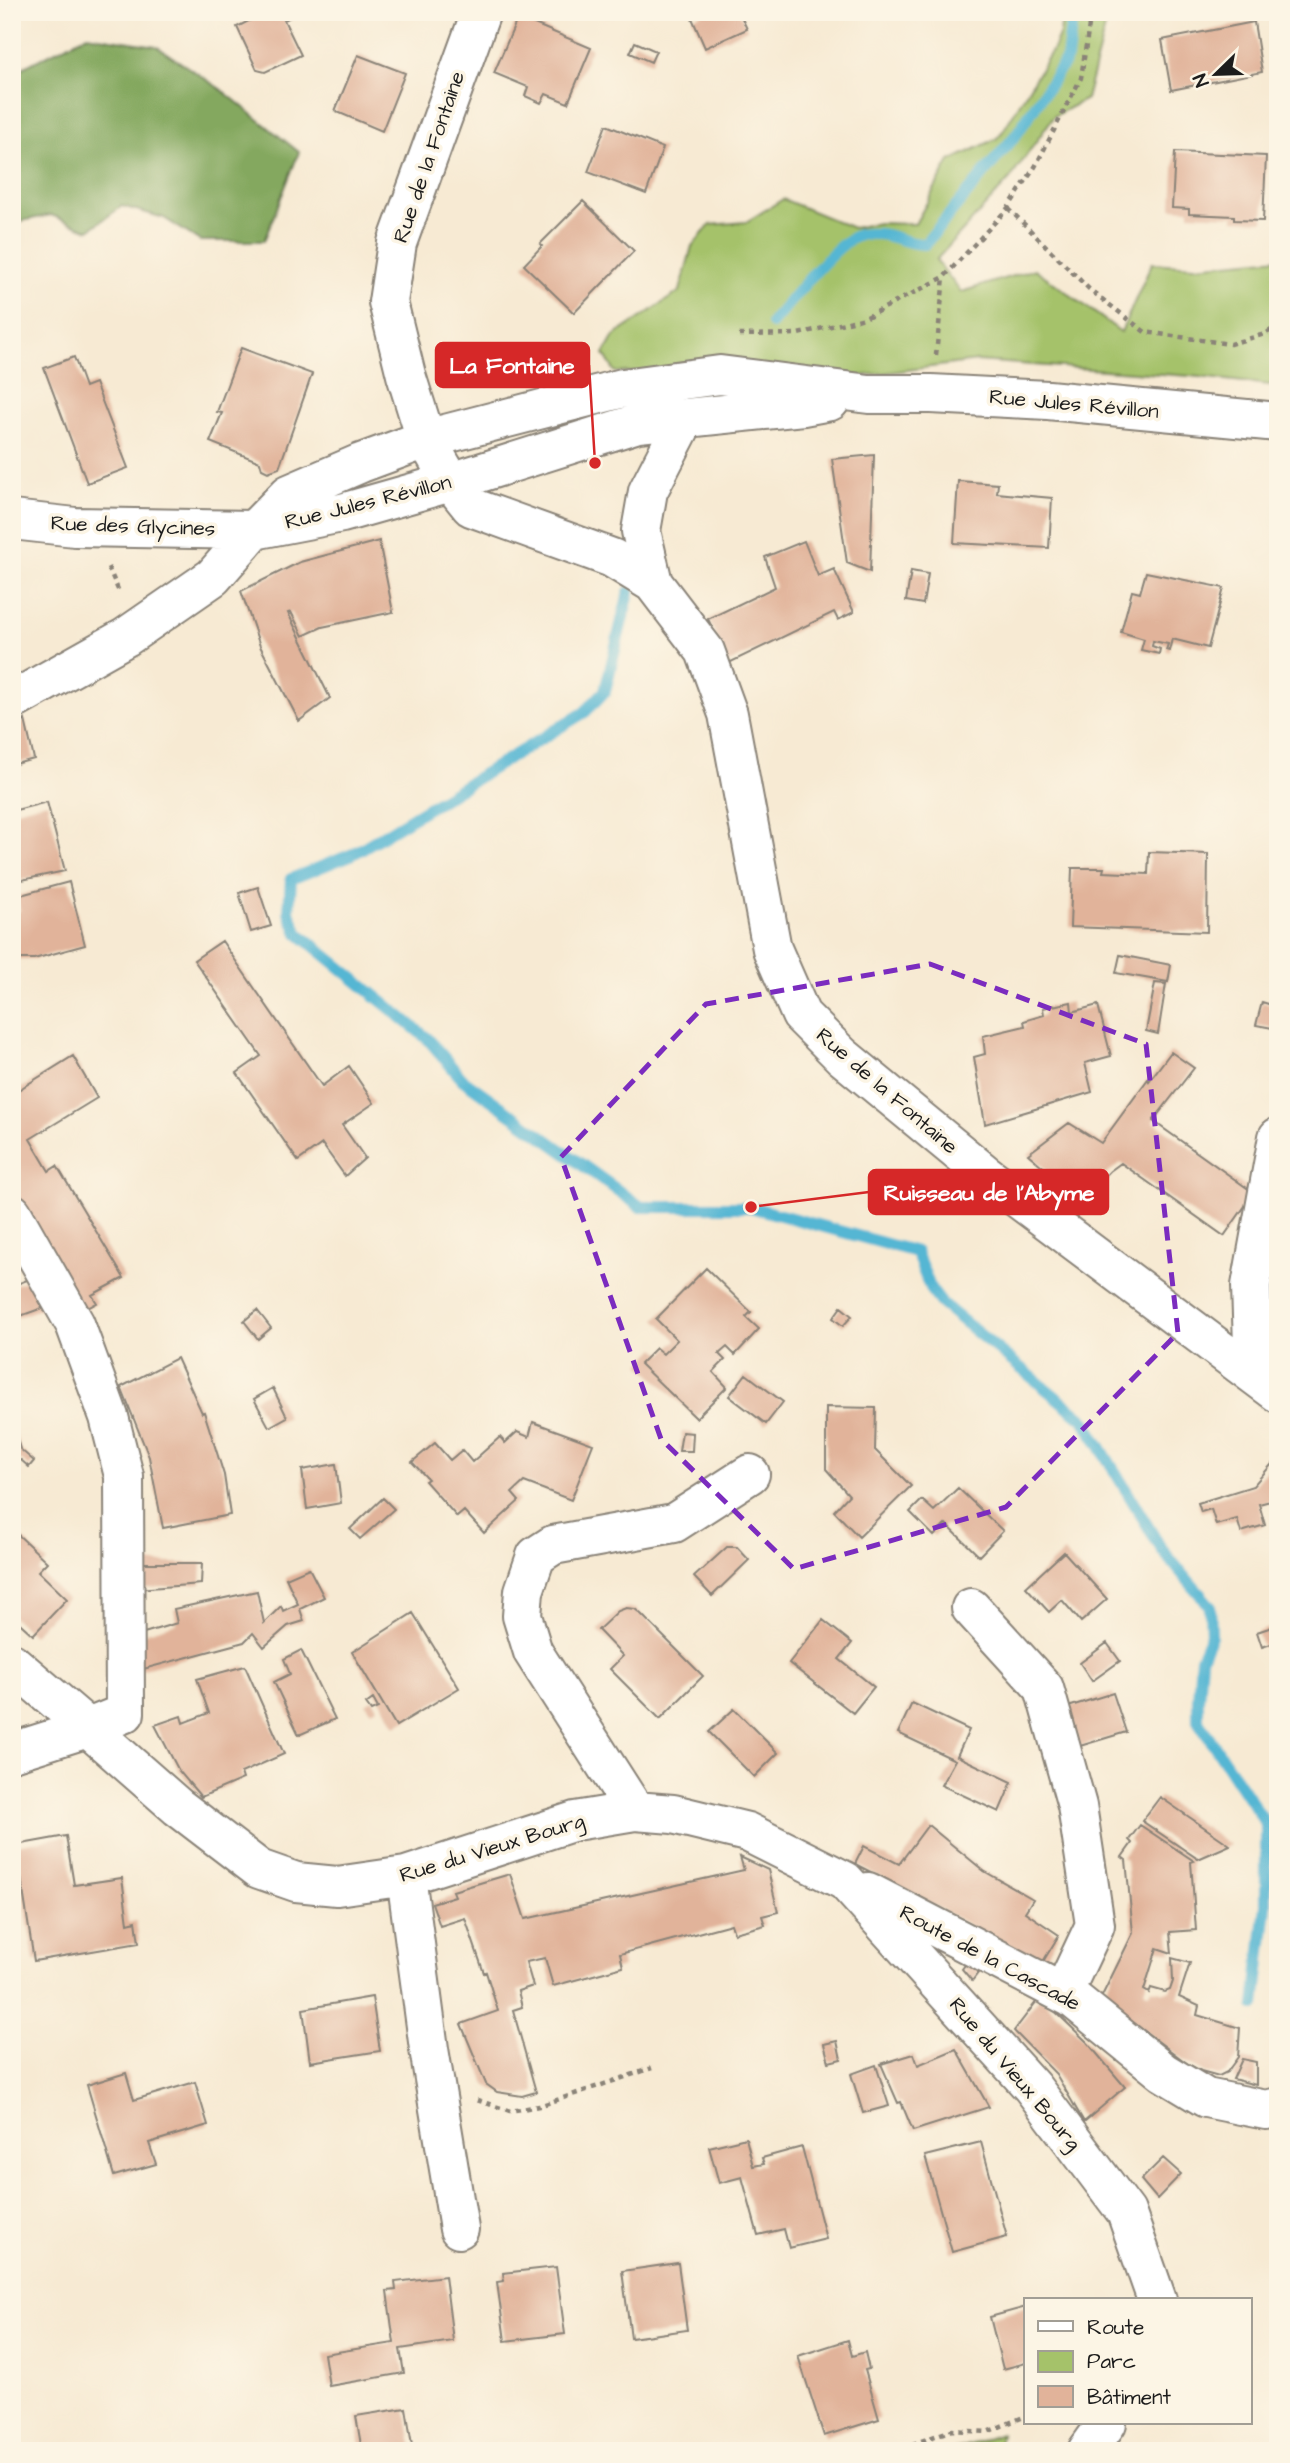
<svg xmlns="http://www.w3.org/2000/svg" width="1290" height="2463" viewBox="0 0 1290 2463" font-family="'Architects Daughter',sans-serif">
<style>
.green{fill:#a5c26a;stroke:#606f43;stroke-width:2}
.forest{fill:#84a85e;stroke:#50623d;stroke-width:2}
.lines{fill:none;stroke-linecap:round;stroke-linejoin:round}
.stream{stroke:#54b6d3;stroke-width:12}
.building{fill:#e1b39a}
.minor-casing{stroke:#8a8378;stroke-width:42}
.path{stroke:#8a8378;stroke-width:4.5;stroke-dasharray:5 5;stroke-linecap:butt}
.minor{stroke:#fff;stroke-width:38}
.marked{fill:none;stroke:#7b2cbf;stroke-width:5;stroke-dasharray:14 9;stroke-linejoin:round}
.labels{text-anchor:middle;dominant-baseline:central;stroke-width:7;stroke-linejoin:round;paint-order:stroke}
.street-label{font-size:21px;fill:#1c1c1c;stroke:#fcf5e5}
.leader{fill:none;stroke:#d62828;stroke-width:2.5}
.callout-dot{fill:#d62828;stroke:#fcf5e5;stroke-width:2.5}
.callout{fill:#d62828;stroke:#d62828;stroke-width:2.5}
.callout-label{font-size:23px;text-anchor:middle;font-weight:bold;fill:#fff}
</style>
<rect width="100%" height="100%" fill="#fcf5e5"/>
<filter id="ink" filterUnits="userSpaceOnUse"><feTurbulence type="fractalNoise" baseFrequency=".0143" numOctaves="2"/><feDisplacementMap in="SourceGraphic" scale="14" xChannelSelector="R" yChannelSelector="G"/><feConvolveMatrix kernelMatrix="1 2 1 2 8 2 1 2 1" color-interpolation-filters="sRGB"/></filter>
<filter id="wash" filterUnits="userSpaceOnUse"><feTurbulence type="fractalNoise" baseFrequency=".00686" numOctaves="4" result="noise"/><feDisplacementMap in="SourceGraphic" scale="28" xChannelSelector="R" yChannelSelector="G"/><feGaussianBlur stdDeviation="1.57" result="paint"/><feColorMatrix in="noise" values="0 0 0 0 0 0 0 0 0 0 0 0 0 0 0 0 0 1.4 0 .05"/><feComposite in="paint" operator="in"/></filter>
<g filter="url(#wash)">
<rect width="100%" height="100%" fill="#f7ead3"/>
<path class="green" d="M1063,12H1109L1086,99L1054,116L1010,179L936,260L961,292L1035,269L1121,332L1152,263L1195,266L1278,258V383L1270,385L1190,376L977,361L861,376L615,372L604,354L614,336L680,291L692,246L710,225L746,222L783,199L853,228L878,223L915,224L950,161L996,139L1003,131L1054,47L1060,33Z
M1001,2434L997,2451H951Z"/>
<path class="forest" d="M87,35L156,46L222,90L299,152L264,241H200L164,218L122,206L89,230L51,215L12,223V73Z"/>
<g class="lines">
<path class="stream" d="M772,323C790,302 834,245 856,236C861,233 872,234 878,234C895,235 909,245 925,244L1016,135L1067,58L1073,12
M629,592L605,691L585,712L353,854L291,879L289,912L298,933L428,1039L462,1079L641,1207H751L916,1252L931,1290L941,1303L1084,1420L1162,1550L1210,1606L1211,1635L1201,1658L1198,1700V1721L1266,1824V1906L1255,2005"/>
</g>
<g id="blocks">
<path class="building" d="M266,12H301L284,20L301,55L265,72L257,70L237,27Z
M706,12H739L747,29L705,48L692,18Z
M518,17L591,48L568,103L546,94L541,103L525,96L528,87L494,73Z
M1254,22L1262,72L1171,90L1162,40Z
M635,42L656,51L651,62L630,53Z
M358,55L405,73L382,131L335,111Z
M606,125L663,148L646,194L588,172Z
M1175,152L1266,156L1263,221L1234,220V216L1189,214V209L1172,208Z
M583,201L634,251L574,313L524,265L542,246L540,244Z
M241,348L312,374L279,468L268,472L262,469L260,462L210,442L222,413L217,412Z
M74,357L85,387L95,383L128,468L87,483L44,368Z
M874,455L870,572L847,563L832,459Z
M958,481L998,484L997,493L1052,498L1049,548L954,543Z
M379,541L393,612L322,627L303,636L291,612L288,613L330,698L299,721L260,646L241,591L300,562Z
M804,541L818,576L834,569L854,612L838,620L834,612L729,663L708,619L775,587L765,557Z
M911,571L928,574L923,604L906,601Z
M1146,572L1224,588L1208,648L1172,639L1169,651L1166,650L1168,644L1153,641L1152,646L1160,649L1159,654L1141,650L1144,639L1121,632L1132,591L1140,593Z
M25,720L34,759L12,765V732Z
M47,802L65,871L12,882V811Z
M1149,852L1208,854L1207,932L1070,927L1072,868H1104L1103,872L1148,874Z
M69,882L85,945L34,959H12V913L20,911L17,896Z
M258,887L271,926L251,932L239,893Z
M222,941L322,1086L349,1066L374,1103L342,1125L365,1158L345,1176L322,1144L298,1161L237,1073L261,1056L194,960Z
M1120,955L1171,965L1168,982L1116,973Z
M1155,983L1166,984L1158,1034L1146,1031Z
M1071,1002L1072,1012L1098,1005L1111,1056L1085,1063L1092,1092L985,1124L974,1057L985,1054L983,1036L1025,1026L1024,1021L1044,1015L1043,1008Z
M1262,1002L1278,1007V1029L1256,1025Z
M1171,1052L1194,1068L1153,1121L1254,1193L1224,1236L1121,1163L1110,1171L1082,1200L1028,1154L1069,1123L1101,1143L1148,1079L1149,1081Z
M73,1056L97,1098L30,1139L49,1171L57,1166L124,1278L92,1295L97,1303L84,1310L12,1191L17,1186L12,1179V1094Z
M706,1268L751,1312L746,1317L759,1329L735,1355L727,1347L719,1354L725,1360L713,1372L727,1387L696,1418L640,1364L656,1348L663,1354L677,1340L656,1319Z
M32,1278L48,1306L12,1319V1286Z
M841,1307L852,1316L843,1326L833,1318Z
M257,1310L271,1328L258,1339L244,1321Z
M177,1358L202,1413L204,1412L224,1475L230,1515L163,1528L149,1457L121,1387Z
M746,1374L783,1402L766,1424L729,1396Z
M273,1388L287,1417L269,1427L254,1399Z
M826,1407L876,1408L875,1450L911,1486L859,1537L834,1511L849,1495L826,1469Z
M533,1422L593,1444L575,1490L571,1500L524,1482L512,1493L519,1501L484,1533L464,1511L457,1517L425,1481L428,1479L412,1462L435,1443L450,1460L462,1450L472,1462L500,1437L505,1443L517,1432L529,1437Z
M12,1432H15L20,1449L34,1461L29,1467L21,1460L12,1462Z
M682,1432L693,1433L692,1451H679Z
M1278,1457V1499L1259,1504L1265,1525L1241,1532L1237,1519L1216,1525L1211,1509L1201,1512L1198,1503L1253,1486Z
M336,1464L341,1503L307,1509L302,1470Z
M958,1488L1003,1531L979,1556L946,1524L934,1536L910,1512L922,1500L934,1511Z
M383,1498L394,1509L360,1539L350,1529Z
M12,1529L47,1562L38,1571L67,1599L33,1635L12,1616Z
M727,1547H737L749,1560L712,1596L694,1577Z
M1064,1552L1107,1599L1081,1622L1062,1600L1049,1612L1026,1587Z
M137,1563H202L201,1584L137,1589Z
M309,1568L324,1597L300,1609L304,1621L288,1626L264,1647L253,1633L244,1642L136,1671L134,1636L177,1623L174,1609L257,1591L264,1623L281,1606L283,1611L298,1604L286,1578Z
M626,1608L635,1609L641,1614L703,1676L660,1719L610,1669L623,1656L598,1630L618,1611Z
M413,1613L459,1688L396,1726L352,1652Z
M823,1620L852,1643L839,1659L874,1687L853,1713L789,1663Z
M1272,1627L1277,1642L1262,1647L1257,1632Z
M1107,1643L1120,1661L1092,1681L1080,1663Z
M301,1650L335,1719L299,1735L274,1682L290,1674L284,1659Z
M245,1666L284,1754L241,1773L243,1779L201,1797L179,1771L155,1725L181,1716L183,1723L209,1713L197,1679Z
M1113,1693L1126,1732L1080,1746L1068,1707Z
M373,1699L378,1708L371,1711L366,1704Z
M912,1703L969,1730L957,1756L1012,1782L999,1812L941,1785L955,1760L898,1733Z
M734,1709L778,1753L754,1777L709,1732Z
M1160,1797L1230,1845L1198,1859L1142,1821Z
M928,1825L984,1871L1033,1899L1025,1912L1059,1935L1041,1965L912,1893L855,1864L864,1846L899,1864Z
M1140,1825L1194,1861L1191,1862L1196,1930L1170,1932L1172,1953L1157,1948L1144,1990L1149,1993L1151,1988L1165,1992L1170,1990L1173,1981L1172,1958L1190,1963L1179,1997L1199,2006L1197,2015L1240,2028L1238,2057L1227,2072L1219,2076L1201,2071L1188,2064L1101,1998L1133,1933L1126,1860L1122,1857L1132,1843L1129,1840Z
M66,1836L74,1885L122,1878L128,1923L136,1921L139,1943L34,1961L16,1845Z
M740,1857L768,1870L778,1912L762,1916L765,1925L734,1933L731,1924L620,1954L623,1967L553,1986L545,1958L526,1962L533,1986L518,1991L522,2007L513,2010L536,2092L522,2096L497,2092L486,2084L461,2024L498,2011L486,1972L484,1973L465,1918L440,1926L432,1903L455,1896L453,1891L510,1874L525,1919L744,1870Z
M971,1957L984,1965L972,1981L962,1969Z
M372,1997L380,2051L310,2062L303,2009Z
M1040,1997L1087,2042L1125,2087L1084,2122L1056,2074L1014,2031Z
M837,2041L841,2059L829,2062L824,2044Z
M956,2049L989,2107L913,2131L901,2102L898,2103L881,2064L914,2054L918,2065Z
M1242,2059L1256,2062V2085L1233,2079Z
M876,2065L889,2106L863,2113L851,2074Z
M126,2073L134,2100L195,2082L208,2125L149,2143L156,2164L114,2176L87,2085Z
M746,2138L753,2166L764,2164L762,2158L802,2147L826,2239L789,2248L784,2229L758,2235L742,2177L719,2183L709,2147Z
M981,2142L1007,2237L952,2252L925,2156Z
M1163,2158L1181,2174L1157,2199L1141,2180Z
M678,2263L687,2330L631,2338L622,2271Z
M556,2267L565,2334L505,2341L497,2282L504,2281L503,2273Z
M445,2276L453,2341L400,2349L404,2373L329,2386L324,2354L394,2343L387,2291L396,2290L395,2282Z
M1026,2307V2363L1003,2369L990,2317Z
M848,2340L852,2356L865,2352L869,2369L865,2370L879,2419L824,2436L798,2356Z
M406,2408L413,2451H362L356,2416Z"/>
</g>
</g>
<g filter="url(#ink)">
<use href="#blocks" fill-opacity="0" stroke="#8a8378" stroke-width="2"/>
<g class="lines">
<g class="minor-casing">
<path id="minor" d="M481,12L397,243L388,302L406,375L426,439L451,482L471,507L612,558L653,583L705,651L728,714L772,949L801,1015L842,1056L984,1173L1278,1393
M12,520L75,527L254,530L342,513L451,482L638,423L803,406L830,401
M653,583L641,531L648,491L685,419
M12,701L126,637L213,577L254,530L289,494L361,463L426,439L623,388L720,375L869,394H931L1048,400L1278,422
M12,1213L75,1324L109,1417L124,1476L125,1713L88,1728L178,1807L259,1869L296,1882L337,1886L406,1876L575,1821L635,1811L673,1814L747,1832L845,1881L1032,2087L1126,2212L1157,2300
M1254,1375L1251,1286L1278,1137
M971,1608L1044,1688L1077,1806L1095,1925L1063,1993
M12,1663L88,1728
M12,1752L88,1728
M635,1811L533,1652L522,1616L524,1591L536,1556L553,1545L674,1523L750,1474
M406,1876L429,2049L459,2229
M868,1892L1072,1998L1163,2072L1206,2098L1266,2110L1278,2107
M1087,2451L1107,2423"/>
</g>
<path class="path" d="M1008,208L1089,289L1145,332L1230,344L1265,334L1278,326
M739,335L798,334L865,318L944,277
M936,355L944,277L1008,208L1035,167L1081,78L1091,12
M108,567L120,594
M477,2100L510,2111L539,2106L652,2068
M893,2451L952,2430L987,2432L1026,2416"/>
<use href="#minor" class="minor"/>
</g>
</g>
<path class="marked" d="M930,964L1146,1044L1178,1333L1006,1507L794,1569L661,1439L561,1157L706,1004Z"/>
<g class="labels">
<g class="street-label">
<text transform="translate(429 157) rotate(-71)">Rue de la Fontaine</text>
<text transform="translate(1074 404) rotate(5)">Rue Jules Révillon</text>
<text transform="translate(368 502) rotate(-14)">Rue Jules Révillon</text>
<text transform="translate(133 526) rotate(2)">Rue des Glycines</text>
<text transform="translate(887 1091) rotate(41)">Rue de la Fontaine</text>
<text transform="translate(492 1848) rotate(-17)">Rue du Vieux Bourg</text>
<text transform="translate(990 1958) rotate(28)">Route de la Cascade</text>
<text transform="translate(1015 2074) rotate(50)">Rue du Vieux Bourg</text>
</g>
</g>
<path class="leader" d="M595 463L589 365M751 1207L869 1192"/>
<g class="callout-dot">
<circle cx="595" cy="463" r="7"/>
<circle cx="751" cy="1207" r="7"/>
</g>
<g class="callout">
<rect x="436" y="343" width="153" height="44" rx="7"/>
<rect x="869" y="1170" width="239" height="44" rx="7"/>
</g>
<g class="callout-label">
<text x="512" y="373">La Fontaine</text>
<text x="989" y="1200">Ruisseau de l'Abyme</text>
</g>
<rect width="1290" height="2463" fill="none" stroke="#fcf5e5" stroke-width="42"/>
<rect x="1024" y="2298" width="228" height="126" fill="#fcf5e5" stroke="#a29e95" stroke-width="2"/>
<rect x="1038" y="2321" width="35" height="10" fill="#ffffff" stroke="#a29e95" stroke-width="2"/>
<text x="1087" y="2334" font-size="21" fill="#1c1c1c">Route</text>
<rect x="1038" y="2351" width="35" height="21" fill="#a5c26a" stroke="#a29e95" stroke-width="2"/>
<text x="1087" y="2368" font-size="21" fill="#1c1c1c">Parc</text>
<rect x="1038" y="2386" width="35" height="21" fill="#e1b39a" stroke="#a29e95" stroke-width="2"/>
<text x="1087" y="2404" font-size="21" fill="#1c1c1c">Bâtiment</text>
<g transform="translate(1216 74) rotate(247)" stroke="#fcf5e5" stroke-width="5" paint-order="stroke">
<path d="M0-5L12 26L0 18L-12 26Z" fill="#1c1c1c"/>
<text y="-10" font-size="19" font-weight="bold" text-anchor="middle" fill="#1c1c1c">N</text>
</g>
</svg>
